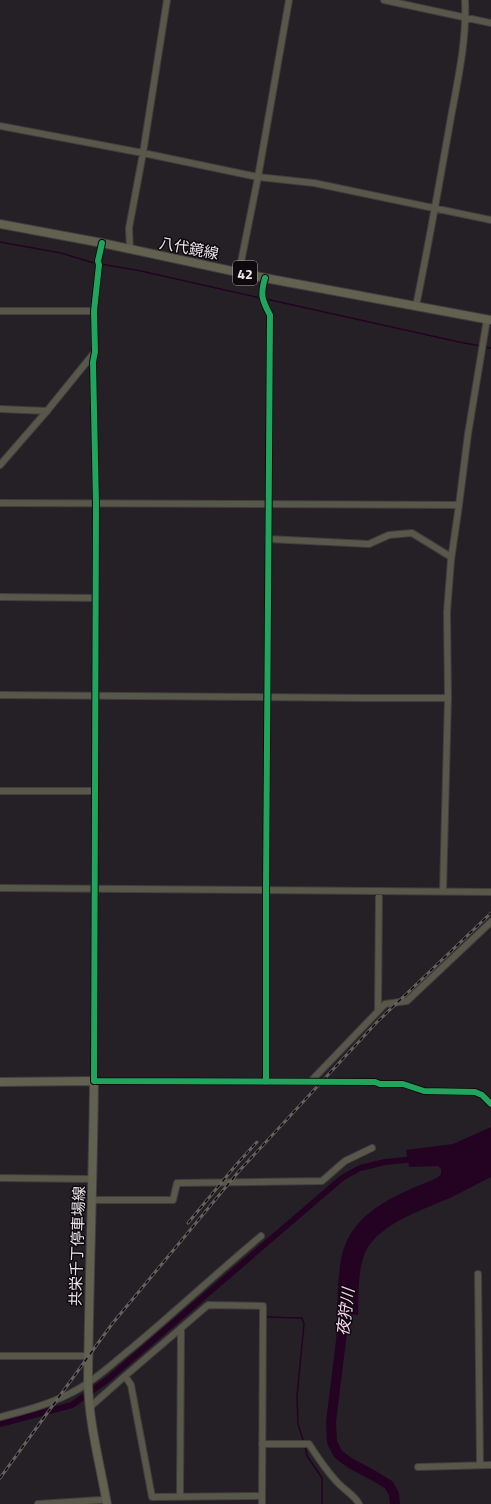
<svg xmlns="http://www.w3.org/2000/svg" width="491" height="1504" viewBox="0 0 491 1504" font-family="'Titillium Web','Noto Sans JP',sans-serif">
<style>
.water{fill:#240322}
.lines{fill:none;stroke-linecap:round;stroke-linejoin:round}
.stream{stroke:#240322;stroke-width:1.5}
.canal{stroke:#240322;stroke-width:6}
.river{stroke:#240322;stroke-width:10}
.minor-casing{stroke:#403d40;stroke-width:8}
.major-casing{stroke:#403d40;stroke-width:10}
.minor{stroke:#57574a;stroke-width:6}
.major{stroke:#616150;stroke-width:8}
.rail-casing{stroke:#63615b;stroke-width:3}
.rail{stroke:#0d090d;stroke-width:1.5;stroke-dasharray:4.5;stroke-linecap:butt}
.cycleway-casing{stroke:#0d090d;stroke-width:8}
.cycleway{stroke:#20a55d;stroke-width:6}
.labels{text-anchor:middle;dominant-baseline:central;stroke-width:3;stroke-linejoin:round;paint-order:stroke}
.shield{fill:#0d090d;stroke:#a9a4a8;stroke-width:1}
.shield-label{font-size:14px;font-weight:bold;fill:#ece6eb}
.street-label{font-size:15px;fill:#ece6eb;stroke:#0d090d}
.water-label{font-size:16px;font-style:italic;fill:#f9d8f4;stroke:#0d090d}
</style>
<rect width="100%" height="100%" fill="#252025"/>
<path class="water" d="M491,1127V1177C477,1184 464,1191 450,1198C424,1209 379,1224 366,1251C357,1270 359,1295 358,1315L337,1313C338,1295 338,1264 344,1248C358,1208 401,1193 437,1178L441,1174V1169L438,1166L409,1167L406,1150L453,1144Z"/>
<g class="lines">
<path class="stream" d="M0,242L61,253L97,264
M101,264L141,271L260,298
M266,299L459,342L481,346
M484,347L491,348
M266,1317L302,1318L304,1324L297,1396L298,1424L304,1443
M305,1446L307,1456L322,1478V1504"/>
<path class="canal" d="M0,1424L72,1405L107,1380L342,1178L360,1168L385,1162L415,1159"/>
<path class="river" d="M346,1300L331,1422L332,1442L338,1454L350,1463L376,1477L389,1485L394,1494L395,1504"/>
<g class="minor-casing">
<path id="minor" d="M384,0L491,23
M0,126L143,153L258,177L314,183L491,220
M102,243L98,261L99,265L94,311L95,352L93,362L96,504L94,1081L375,1082L380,1084H403L424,1091L475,1092L482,1095L491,1104
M130,250L129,228L143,153L167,0
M239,272L258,177L289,0
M265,278C260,295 262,300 270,315L266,889V1082
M416,306C429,243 440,180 451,117C458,79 467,39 465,0
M0,311H94
M0,409L47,411
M0,465L47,411L94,353
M0,503L459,505
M268,539L369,544L389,535L412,533L451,557
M0,597L95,598
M0,695L365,698H448
M0,791H94
M0,888L491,892
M443,891L448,698L447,612L451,560L459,505L468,434L487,319
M378,1010L379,891
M310,1082L385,1004L407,1001L491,922
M0,1178L93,1179
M92,1200H173L177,1183L322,1181L345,1161L372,1148
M478,1274L480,1464
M0,1356H88
M125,1376L208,1305L263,1306L262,1504
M90,1407L125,1376L131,1385L152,1497L262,1496
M0,1417C24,1411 47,1405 69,1394C92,1383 113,1363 133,1347C176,1311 218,1272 261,1236
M262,1444H309C318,1458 327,1472 339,1484C346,1491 355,1496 359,1504
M418,1467L491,1465
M180,1496L181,1328
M38,1504L100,1500L106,1499"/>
</g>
<g class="major-casing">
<path id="major" d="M0,224L102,243L265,278L491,320
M0,1082L94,1081C93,1182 89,1282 88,1383C89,1424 100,1464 107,1504"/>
</g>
<use href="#minor" class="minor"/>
<use href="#major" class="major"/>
<g class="rail-casing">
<path id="rail" d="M188,1223L236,1165L257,1142
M0,1478L112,1324L240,1170L377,1022L491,913"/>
</g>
<use href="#rail" class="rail"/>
<g class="cycleway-casing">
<path id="cycleway" d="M102,243L98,261L99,265L94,311L95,352L93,362L96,504L94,1081L375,1082L380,1084H403L424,1091L475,1092L482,1095L491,1104
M265,278C260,295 262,300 270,315L266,889V1082"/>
</g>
<use href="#cycleway" class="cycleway"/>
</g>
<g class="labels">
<rect class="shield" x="233" y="261" width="24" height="24" rx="3"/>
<g class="shield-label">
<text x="245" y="273">42</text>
</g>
<g class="street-label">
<text transform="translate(189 248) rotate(11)">八代鏡線</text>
<text transform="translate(77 1246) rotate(-88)">共栄千丁停車場線</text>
</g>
<g class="water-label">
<text transform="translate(345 1312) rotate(-83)">夜狩川</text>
</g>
</g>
</svg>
